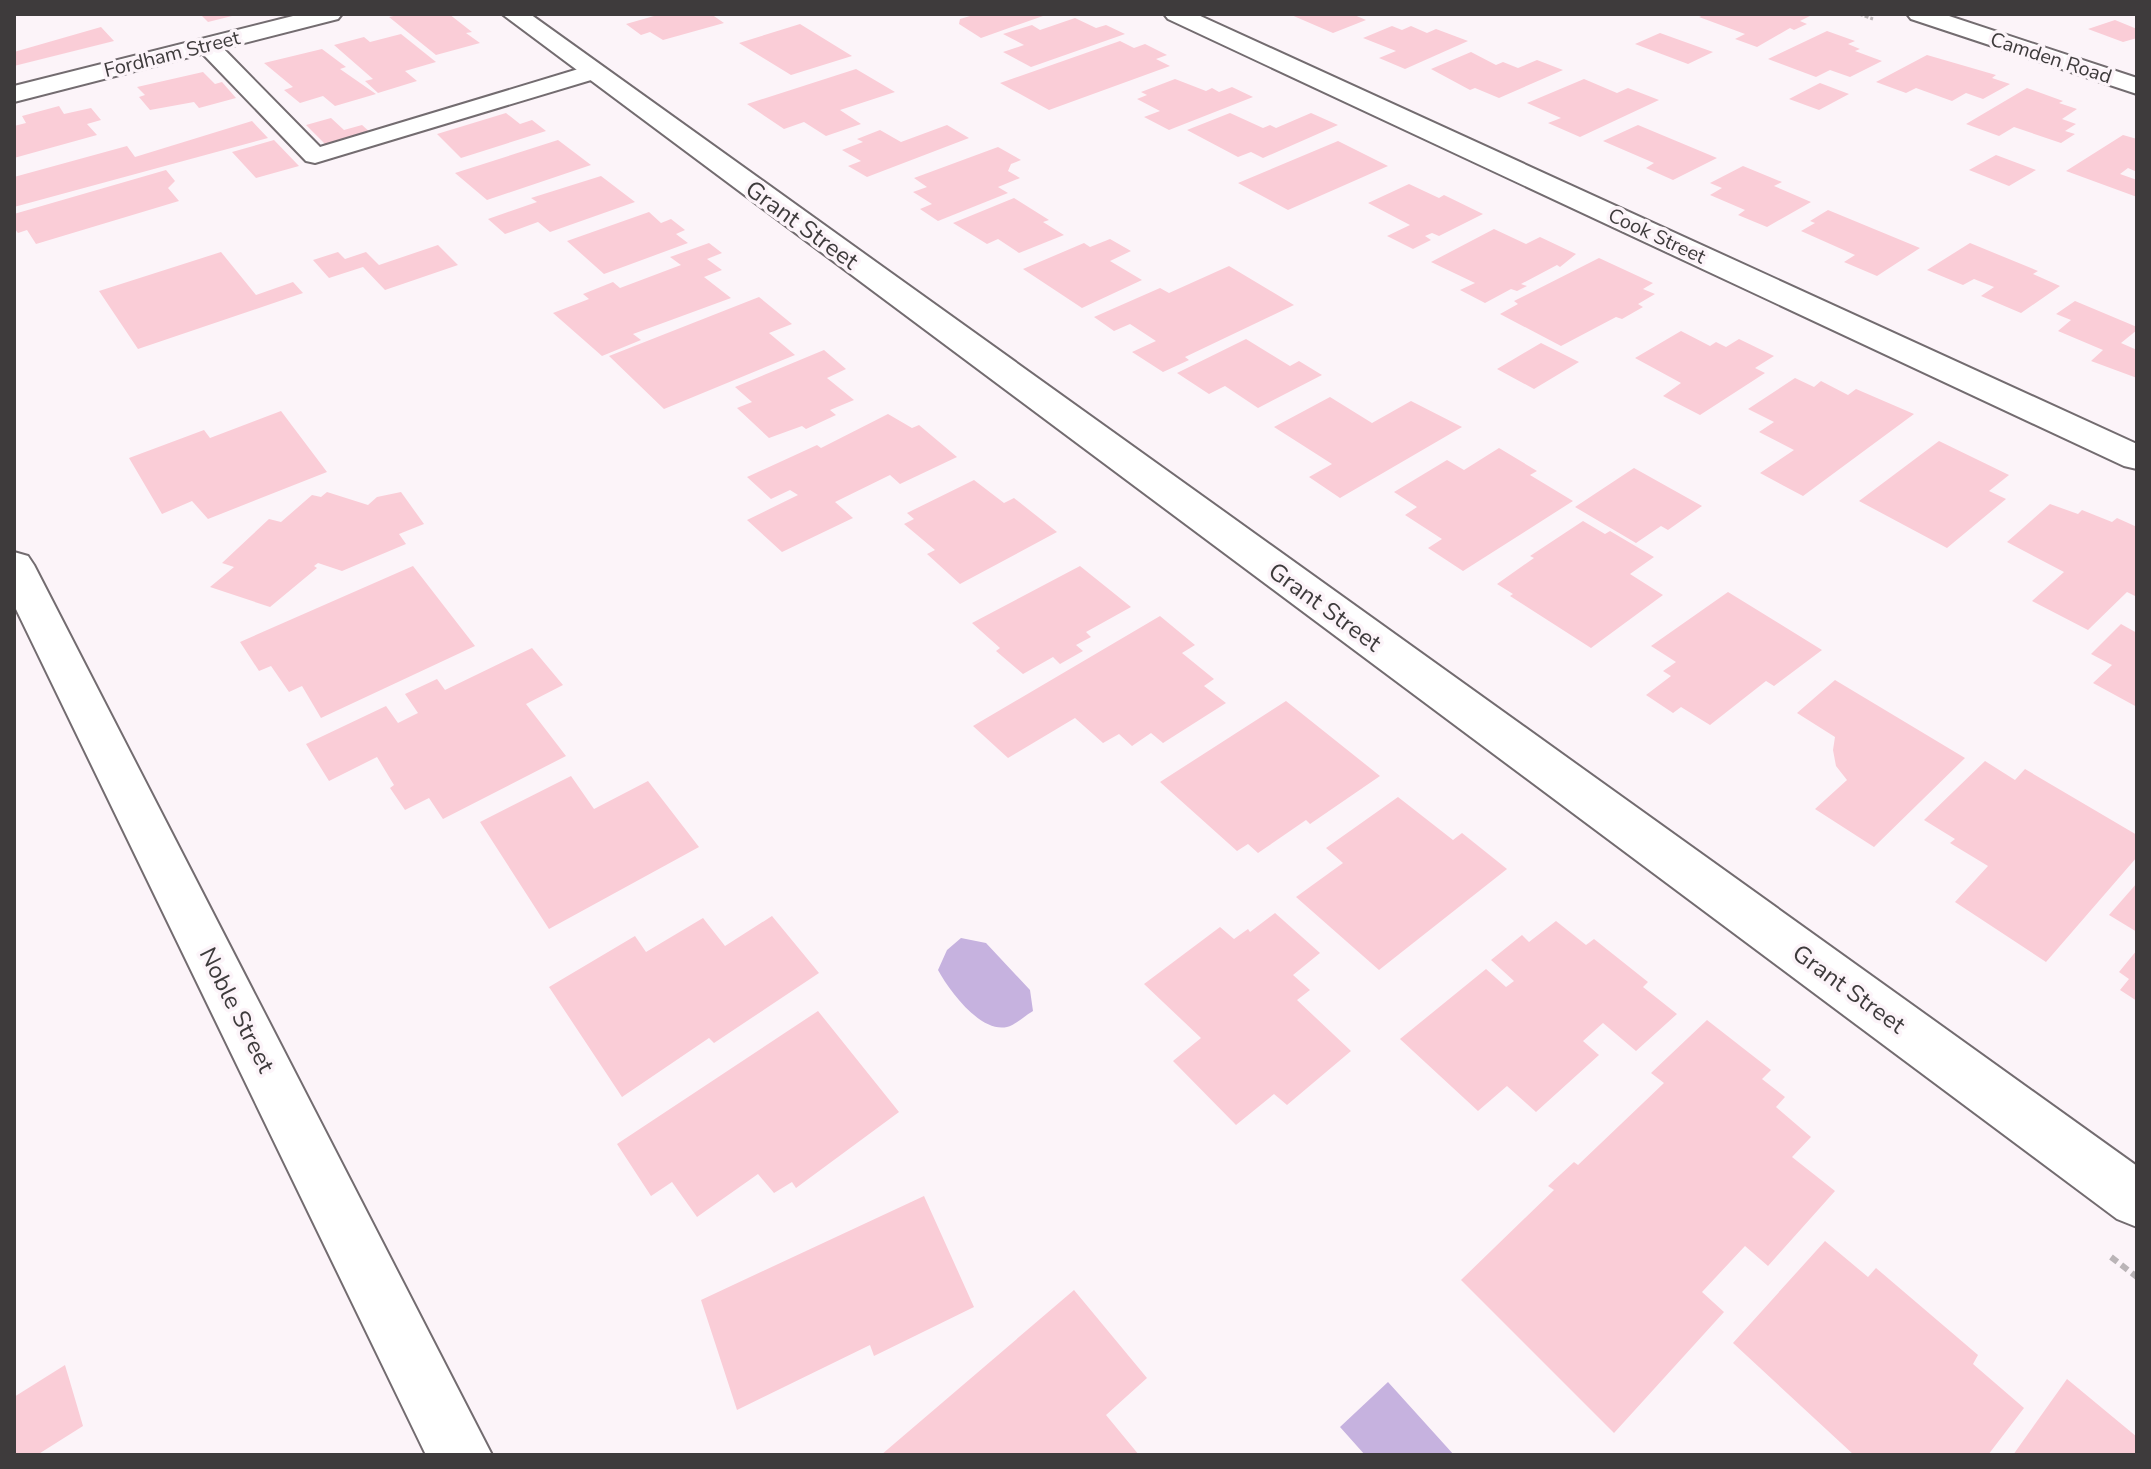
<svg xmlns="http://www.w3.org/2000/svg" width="2151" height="1469" viewBox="0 0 2151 1469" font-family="'Nunito Sans',sans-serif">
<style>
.water{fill:#c6b2df}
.building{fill:#facdd7}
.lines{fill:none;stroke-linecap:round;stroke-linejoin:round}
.service-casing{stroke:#736c70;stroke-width:4}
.minor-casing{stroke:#736c70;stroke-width:4}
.tertiary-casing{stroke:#736c70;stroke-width:4}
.path-far1{stroke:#bab4b7;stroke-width:3;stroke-dasharray:4 2;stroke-linecap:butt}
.path{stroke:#bab4b7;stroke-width:6;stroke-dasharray:8 5;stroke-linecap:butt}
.service{fill:#fff;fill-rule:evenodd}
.minor{fill:#fff;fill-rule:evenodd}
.tertiary{fill:#fff;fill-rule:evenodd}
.labels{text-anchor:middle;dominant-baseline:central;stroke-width:7;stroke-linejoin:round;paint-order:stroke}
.far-street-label{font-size:20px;fill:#3e3b3c;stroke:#fcf4f9}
.street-label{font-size:24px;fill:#3e3b3c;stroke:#fcf4f9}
</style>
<rect width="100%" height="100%" fill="#fcf4f9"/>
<path class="water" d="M961,938L986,943L1030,990L1033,1011C1026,1015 1015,1025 1007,1027C980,1033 949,990 938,970L947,950Z
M1388,1382L1454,1455H1365L1340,1427Z"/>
<path class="building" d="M200,14H236V15L208,22Z
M403,14H449L472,32L466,33L480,43L436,55L389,17Z
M661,14H711L724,23L663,40L650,32L641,35L626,24Z
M967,14H1038L1043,16L981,38L959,24L960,19L970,16Z
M1289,14H1352L1366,20L1333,33Z
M1706,14L1761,16L1814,14L1800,21L1807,24L1794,30L1790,28L1757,47L1735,39L1745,34L1699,17Z
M1075,18L1096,28L1106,25L1125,34L1031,67L1003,52L1024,45L1003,34L1032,25L1040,30Z
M2115,20L2137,29V38L2123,42L2088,29Z
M800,24L852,56L791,75L739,43Z
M1392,26L1402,30L1411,26L1427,33L1436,29L1468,41L1405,69L1379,58L1396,51L1363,38Z
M101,27L114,41L14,66V52Z
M1827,31L1855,41L1848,44L1860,49L1855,51L1882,61L1850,77L1830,70L1816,77L1768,59Z
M1660,33L1713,52L1688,64L1635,44Z
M401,34L436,62L405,71L417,81L378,93L365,81L373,79L334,45L364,37L370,42Z
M1120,41L1134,48L1145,44L1167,55L1156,59L1170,66L1049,110L1000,83Z
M322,49L346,67L340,69L376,94L335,106L323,96L300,103L284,90L293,87L264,63Z
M1471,52L1496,65L1503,62L1518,68L1537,60L1563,70L1499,98L1475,88L1470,90L1431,69Z
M1927,55L1996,75L1992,78L2010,84L1983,99L1966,93L1952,101L1916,88L1906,93L1876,82Z
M856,69L895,92L840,110L861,124L826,136L804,122L784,129L747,104Z
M203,72L215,84L222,82L236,98L199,108L194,102L150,110L139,97L145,95L137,87Z
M1175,79L1206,91L1212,88L1219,92L1232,87L1253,97L1169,130L1144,117L1160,111L1137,99L1147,95L1141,92Z
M1584,79L1617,93L1628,88L1659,100L1580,137L1548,123L1561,118L1527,103Z
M1820,83L1849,94L1819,110L1789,99Z
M2027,88L2063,101L2059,103L2077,109L2062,119L2076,124L2065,131L2075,134L2061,143L2014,127L1999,136L1966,124Z
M59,106L64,114L91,108L101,120L87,124L97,135L14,158V126L26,123L22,116Z
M506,113L520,124L532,120L546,131L461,158L437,134Z
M1230,113L1263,128L1270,125L1276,128L1311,113L1338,125L1263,158L1251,152L1238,157L1187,130Z
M331,118L344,130L362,125L372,134L328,147L306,125Z
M252,121L268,138L14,207V177L127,146L135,157Z
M947,125L969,138L867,177L848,166L861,161L842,150L863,142L857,139L880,130L901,142Z
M1638,125L1717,158L1673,180L1646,168L1654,163L1603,141Z
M2123,135L2137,139V172L2128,168L2120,174L2137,180V197L2066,171Z
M274,140L299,166L256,178L232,152Z
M558,140L591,165L487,200L455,173Z
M1338,141L1388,166L1288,210L1238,183Z
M998,147L1021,160L1011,164L1008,171L1020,178L998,187L1008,193L938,221L920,209L932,204L913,192L927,187L914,178Z
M1996,155L2036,170L2009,186L1969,170Z
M1743,166L1782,182L1774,186L1811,202L1767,227L1738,215L1745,210L1710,195L1722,188L1710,183Z
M166,170L175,181L168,188L179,201L36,244L27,230L18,233L14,228V214Z
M601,176L635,202L550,232L538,222L505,234L488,219L537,202L531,198Z
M1409,184L1439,198L1444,195L1483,214L1439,236L1432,233L1425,236L1431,240L1413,249L1387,236L1410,225L1368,203Z
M1014,198L1049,220L1043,222L1064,235L1019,253L998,239L987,244L953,223Z
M1828,210L1920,248L1877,276L1844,262L1855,255L1801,231L1815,223L1810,221Z
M649,212L661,223L671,219L685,230L676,234L688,243L604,274L567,241Z
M1494,229L1526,244L1540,237L1576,254L1560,267L1557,265L1521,284L1527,286L1517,291L1511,289L1485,303L1460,290L1475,283L1431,262Z
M1110,239L1131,251L1110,261L1142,280L1082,308L1023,269L1084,243L1090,247Z
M709,243L722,253L707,259L722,270L704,277L731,298L633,334L641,340L602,356L553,313L589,299L583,294L613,282L620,288L681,265L670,257Z
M1970,243L2038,271L2033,274L2060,286L2021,313L1981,296L1994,287L1974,279L1963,285L1927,270Z
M438,245L458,265L385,290L363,267L329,278L313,260L338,252L345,259L366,252L379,265Z
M221,252L256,295L293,282L303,293L138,349L99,291Z
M1599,258L1653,283L1643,289L1655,294L1638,304L1643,307L1622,319L1616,317L1561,346L1500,314L1518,304L1514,301Z
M1229,266L1294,305L1185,357L1189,360L1163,372L1132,352L1156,341L1130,324L1114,331L1094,317L1160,288L1169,293Z
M759,297L792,324L769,333L795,355L664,409L609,356Z
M2075,301L2137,327V330L2121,343L2137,350V378L2091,361L2103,350L2058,331L2071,320L2056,314Z
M1681,331L1710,346L1716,342L1726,347L1739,339L1774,356L1755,368L1765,373L1700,415L1663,396L1681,383L1635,358Z
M1246,339L1290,366L1299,361L1322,375L1258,408L1225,386L1209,394L1177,373Z
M1541,343L1579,362L1534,389L1497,369Z
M824,350L846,369L827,378L854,400L830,410L836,415L806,429L802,426L769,438L737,408L752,402L735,387Z
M1795,378L1814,387L1821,381L1848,395L1856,389L1914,414L1803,496L1760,473L1794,450L1759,432L1774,422L1748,409Z
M1330,397L1372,423L1411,401L1462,427L1340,498L1309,477L1332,464L1274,427Z
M281,411L327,472L208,519L192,501L162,514L129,458L204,430L210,438Z
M888,414L912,428L919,425L957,457L900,484L890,475L835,502L853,518L782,552L747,520L798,495L790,490L771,499L747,477L817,445L821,448Z
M1939,441L2009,475L1989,491L2006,499L1947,548L1859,501Z
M1499,448L1537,471L1530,475L1573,501L1463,571L1428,548L1442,539L1405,515L1417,507L1394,492L1447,460L1464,470Z
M1634,468L1702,506L1668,530L1661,526L1636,543L1575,507Z
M974,480L1004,503L1014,498L1057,532L960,584L927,554L935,550L904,524L914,519L907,513Z
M327,492L368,505L377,497L401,492L424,524L399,534L406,544L342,571L318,563L314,566L317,568L270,607L210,587L234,567L222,563L269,519L281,522L312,495L321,497Z
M2050,504L2078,514L2082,510L2112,522L2117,518L2137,527V597L2127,592L2088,630L2032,601L2064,572L2007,542Z
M1583,521L1605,534L1610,531L1654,557L1630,574L1663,595L1591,648L1510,596L1513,594L1497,584L1534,558L1530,556Z
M413,566L475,646L321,718L302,686L289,692L271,666L259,671L240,642Z
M1080,566L1131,607L1086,632L1091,637L1076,645L1083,651L1060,664L1053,657L1023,674L996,651L1000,648L972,623Z
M1728,592L1822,650L1774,686L1766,681L1710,725L1681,707L1673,713L1646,695L1671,676L1663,671L1676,662L1651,646Z
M1160,616L1195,645L1182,653L1214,679L1204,686L1226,703L1163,743L1151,733L1132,746L1119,734L1103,743L1075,718L1008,758L973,726Z
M2121,624L2137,633V707L2093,683L2112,665L2091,654Z
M532,648L563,685L526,704L566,756L443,819L429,798L405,810L390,788L394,785L377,757L329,781L306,744L386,706L398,723L418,713L405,694L437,679L445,690Z
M1835,680L1965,758L1874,847L1815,809L1847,780L1836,766L1833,750L1835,737L1797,713Z
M1286,701L1380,776L1310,824L1306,820L1258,853L1248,844L1237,851L1160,782Z
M1985,761L2015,780L2025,769L2137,835V857L2046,962L1955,902L1988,866L1950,843L1955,839L1924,820Z
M571,776L594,809L648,781L699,847L549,929L480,822Z
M1398,797L1453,840L1462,833L1507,869L1379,970L1296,897L1343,863L1326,848Z
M2137,883V932L2109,915Z
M1275,913L1320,953L1293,975L1310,990L1297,1000L1351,1051L1287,1105L1274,1094L1236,1125L1173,1061L1201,1038L1144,984L1220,927L1234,939L1248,929L1250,932Z
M772,916L819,973L714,1043L709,1038L622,1097L549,987L635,936L646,952L703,918L725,946Z
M1556,921L1586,945L1594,939L1648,982L1643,987L1677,1014L1636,1051L1603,1023L1583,1041L1599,1055L1536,1112L1507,1086L1478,1111L1400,1039L1486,969L1506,987L1514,981L1491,960L1522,935L1529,942Z
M2137,950V1001L2120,990L2129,979L2119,972Z
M818,1011L899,1112L796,1188L792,1182L774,1193L758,1174L697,1217L672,1182L651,1196L617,1144Z
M1707,1020L1771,1070L1762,1079L1785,1097L1776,1107L1811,1137L1792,1157L1835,1191L1768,1266L1745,1246L1702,1292L1724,1312L1614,1433L1461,1280L1554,1190L1548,1186L1574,1162L1578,1165L1664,1083L1651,1073Z
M924,1196L974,1307L874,1356L870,1345L737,1410L701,1300Z
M1825,1241L1868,1277L1876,1268L1978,1355L1973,1364L2024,1408L1988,1455H1854L1733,1343Z
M1074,1290L1147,1378L1106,1415L1139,1455H881Z
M65,1365L83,1426L37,1455H14V1397Z
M2067,1379L2137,1437V1455H2013Z"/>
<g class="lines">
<g class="service-casing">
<path id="service" d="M207,39L215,40L320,147L585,67H601L604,72L601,77L315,163L306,161L199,50L196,45Z"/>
</g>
<g class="minor-casing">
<path id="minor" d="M301,14H342L338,19L14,102V86Z
M502,14H530L2137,1166V1227L2117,1219Z
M1164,14H1196L2137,444V469L2124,466L1168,19Z"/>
</g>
<g class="tertiary-casing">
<path id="tertiary" d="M1907,14H1943L2137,78V94L1911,19Z
M14,552L28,556L34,565L492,1455H426L14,605Z"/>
</g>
<path class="path-far1" d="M1859,14L1873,19"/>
<path class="path" d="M2111,1257L2137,1277"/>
<use href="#service" class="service"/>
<use href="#minor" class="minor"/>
<use href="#tertiary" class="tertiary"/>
</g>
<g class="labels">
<g class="far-street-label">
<text transform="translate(172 54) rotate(-14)">Fordham Street</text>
<text transform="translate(2051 58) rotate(18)">Camden Road</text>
<text transform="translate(1657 236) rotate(25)">Cook Street</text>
</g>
<g class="street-label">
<text transform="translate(802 225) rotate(36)">Grant Street</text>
<text transform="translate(1325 607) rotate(36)">Grant Street</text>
<text transform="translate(1849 989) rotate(36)">Grant Street</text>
<text transform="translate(237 1010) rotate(63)">Noble Street</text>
</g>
</g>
<rect width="2151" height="1469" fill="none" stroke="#3e3b3c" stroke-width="32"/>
</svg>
